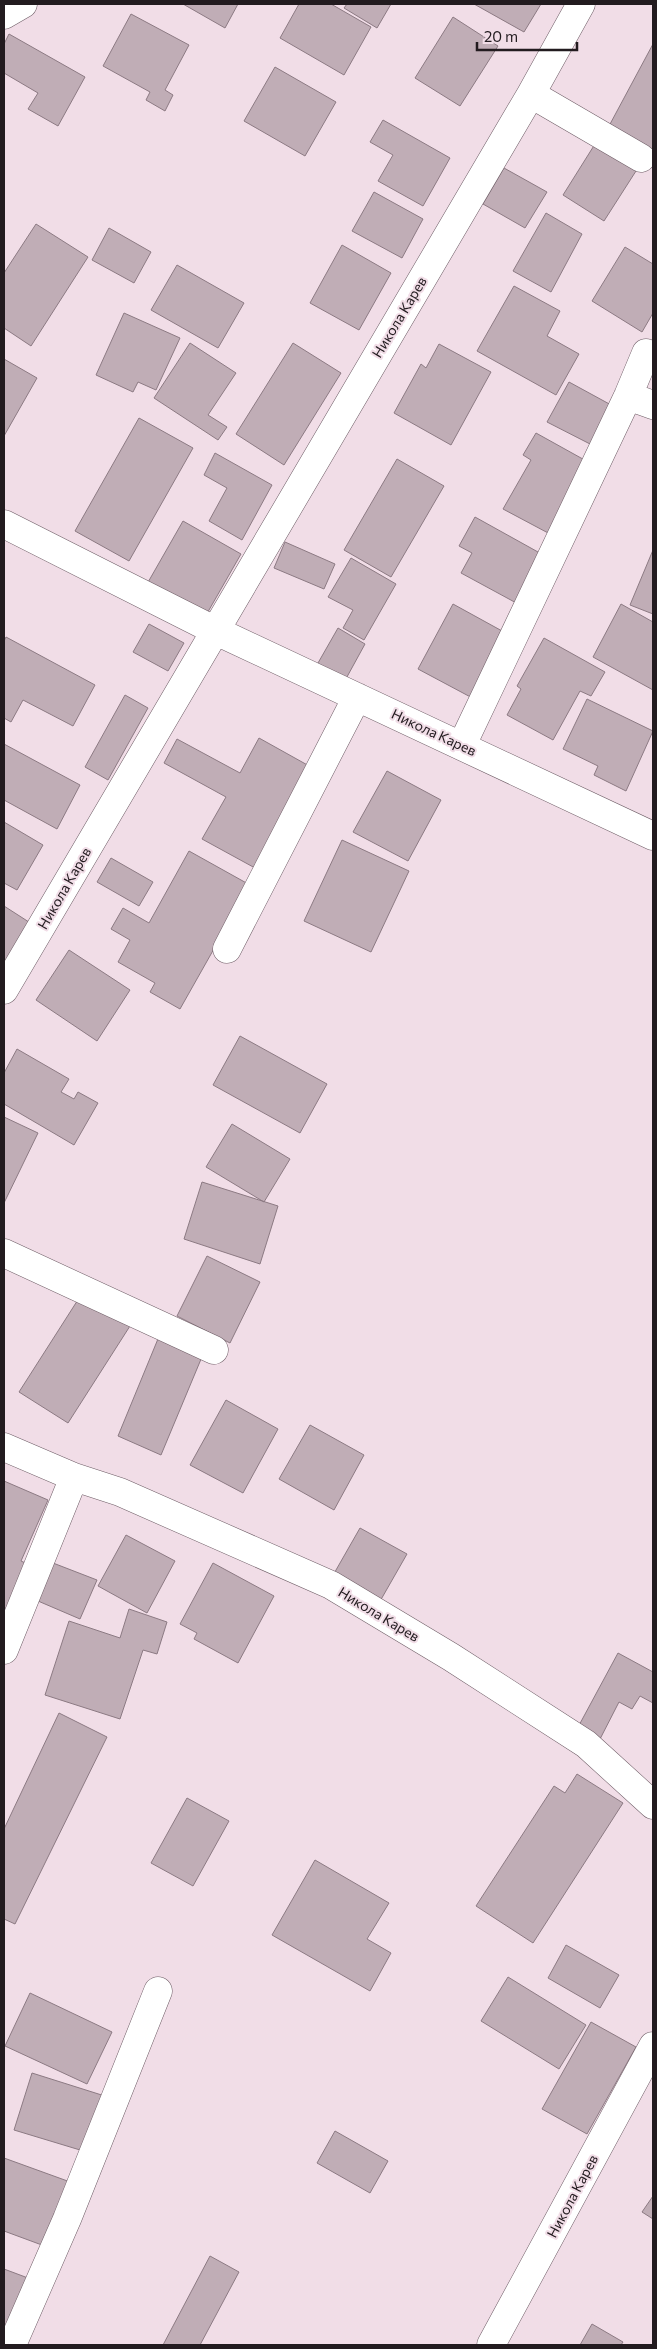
<svg xmlns="http://www.w3.org/2000/svg" width="657" height="2349" viewBox="0 0 657 2349" font-family="Commissioner,sans-serif">
<style>
.building{fill:#c0adb6;stroke:#8c7a83}
.lines{fill:none;stroke-linecap:round;stroke-linejoin:round}
.minor-casing{stroke:#6e5d66;stroke-width:29}
.minor{stroke:#fff;stroke-width:28}
.labels{text-anchor:middle;dominant-baseline:central;stroke-width:4;stroke-linejoin:round;paint-order:stroke}
.street-label{font-size:14px;fill:#221b1f;stroke:#f1dde7}
</style>
<rect width="100%" height="100%" fill="#f1dde7"/>
<path class="building" d="M183,4H238L225,28Z
M299,4H331L371,27L344,75L280,38Z
M347,4H391L377,28L344,8Z
M474,4H541L524,32Z
M131,14L189,45L165,90L173,95L165,111L146,100L150,92L103,66Z
M453,17L498,46L460,106L415,78Z
M9,34L85,77L58,126L28,109L38,93L4,73V44Z
M653,44V150L609,126Z
M275,67L336,102L305,156L244,121Z
M383,120L450,158L423,206L378,181L393,155L370,142Z
M595,144L636,171L604,221L563,195Z
M504,168L547,192L525,228L483,204Z
M374,192L423,219L402,258L352,231Z
M546,213L582,234L551,292L513,271Z
M36,224L88,257L31,346L4,328V273Z
M109,228L151,252L134,283L92,260Z
M342,245L391,273L359,330L310,303Z
M625,247L653,264V313L642,332L592,301Z
M177,265L244,303L218,348L151,310Z
M514,286L560,311L547,336L579,354L556,395L477,351Z
M124,313L180,338L156,390L138,382L133,392L96,375Z
M190,343L236,373L208,415L227,427L218,440L154,398Z
M293,343L341,373L284,465L236,434Z
M439,344L491,372L451,445L394,413L421,364L426,368Z
M4,359L37,378L4,436Z
M569,382L613,406L592,445L547,422Z
M139,418L193,448L129,561L75,531Z
M536,433L590,463L550,534L503,509L531,460L523,455Z
M215,453L272,485L242,540L209,521L227,488L204,475Z
M397,459L444,486L391,577L344,550Z
M475,517L547,557L520,605L461,573L472,553L459,546Z
M183,521L241,554L205,617L147,584Z
M285,542L335,564L324,589L274,568Z
M653,550V614L630,605Z
M351,558L396,584L364,640L343,628L353,610L328,597Z
M453,604L513,637L478,701L418,669Z
M621,604L653,622V690L593,657Z
M149,624L184,643L168,671L133,652Z
M338,628L365,644L342,686L314,670Z
M6,637L95,685L73,726L23,700L11,722L4,718V641Z
M544,638L605,672L591,696L580,691L553,740L507,715L521,689L517,686Z
M125,695L148,708L108,780L85,767Z
M587,699L653,731L626,791L594,775L598,766L563,749Z
M259,738L311,767L255,868L202,839L226,797L164,763L177,739L240,773Z
M4,744L80,785L57,829L4,800Z
M387,771L441,800L408,861L353,832Z
M4,822L43,845L17,890L4,883Z
M342,840L409,871L371,952L304,921Z
M189,851L250,885L180,1009L150,992L155,983L118,962L130,940L111,929L123,908L149,923Z
M111,858L153,882L139,906L97,882Z
M4,906L32,924L4,969Z
M69,950L130,990L97,1041L36,1000Z
M240,1036L327,1084L300,1133L213,1085Z
M17,1049L69,1079L61,1092L74,1099L78,1092L98,1103L74,1145L4,1104V1073Z
M4,1117L38,1133L4,1203Z
M232,1124L290,1159L264,1202L206,1167Z
M202,1182L278,1206L260,1264L184,1239Z
M207,1256L260,1282L230,1343L177,1316Z
M81,1295L130,1326L68,1423L19,1392Z
M160,1334L204,1352L161,1455L118,1436Z
M226,1400L278,1429L243,1493L190,1465Z
M310,1425L364,1455L334,1510L279,1479Z
M4,1481L48,1500L21,1561L32,1566L4,1629Z
M360,1528L407,1554L379,1603L332,1577Z
M126,1535L175,1561L147,1613L98,1586Z
M53,1563L97,1580L80,1619L38,1601Z
M213,1563L274,1596L238,1663L194,1639L197,1633L180,1624Z
M129,1609L167,1622L157,1654L143,1650L120,1719L45,1695L69,1621L120,1638Z
M618,1653L653,1672V1703L640,1696L632,1709L619,1702L599,1741L577,1729Z
M59,1713L107,1737L15,1924L4,1919V1829Z
M577,1774L623,1803L533,1943L476,1906L554,1786L565,1793Z
M187,1798L229,1821L193,1886L151,1863Z
M315,1860L389,1903L367,1939L391,1953L370,1991L272,1935Z
M566,1945L619,1975L600,2008L548,1978Z
M508,1977L586,2025L559,2069L481,2021Z
M30,1993L112,2032L87,2084L5,2046Z
M591,2022L636,2047L587,2134L542,2109Z
M32,2073L108,2097L90,2153L14,2130Z
M335,2131L388,2161L370,2193L317,2163Z
M4,2158L73,2183L50,2248L4,2231Z
M653,2196V2219L642,2212Z
M210,2256L239,2272L200,2345H163Z
M4,2269L36,2281L4,2345Z
M592,2324L623,2342L621,2345H580Z"/>
<g class="lines">
<g class="minor-casing">
<path id="minor" d="M4,15L23,4
M531,94L641,158
M628,396L653,405
M4,524L214,630L653,836
M462,745L628,396L646,353
M227,949L357,697
M4,990L531,94L581,4
M4,1253L214,1350
M4,1447L74,1477L120,1492L331,1585L451,1657L586,1744L653,1805
M4,1650L74,1477
M12,2345L67,2219L158,1991
M491,2345L653,2046"/>
</g>
<use href="#minor" class="minor"/>
</g>
<g class="labels">
<g class="street-label">
<text transform="translate(399 317) rotate(-59)">Никола Карев</text>
<text transform="translate(434 732) rotate(25)">Никола Карев</text>
<text transform="translate(64 888) rotate(-60)">Никола Карев</text>
<text transform="translate(379 1614) rotate(31)">Никола Карев</text>
<text transform="translate(572 2196) rotate(-62)">Никола Карев</text>
</g>
</g>
<rect width="657" height="2349" fill="none" stroke="#221b1f" stroke-width="10"/>
<path d="M477 42v8h100v-8" fill="none" stroke="#221b1f" stroke-width="2.5"/>
<text x="484" y="42" font-size="15" fill="#221b1f" stroke="#f1dde7" stroke-width="4" paint-order="stroke">20 m</text>
</svg>
